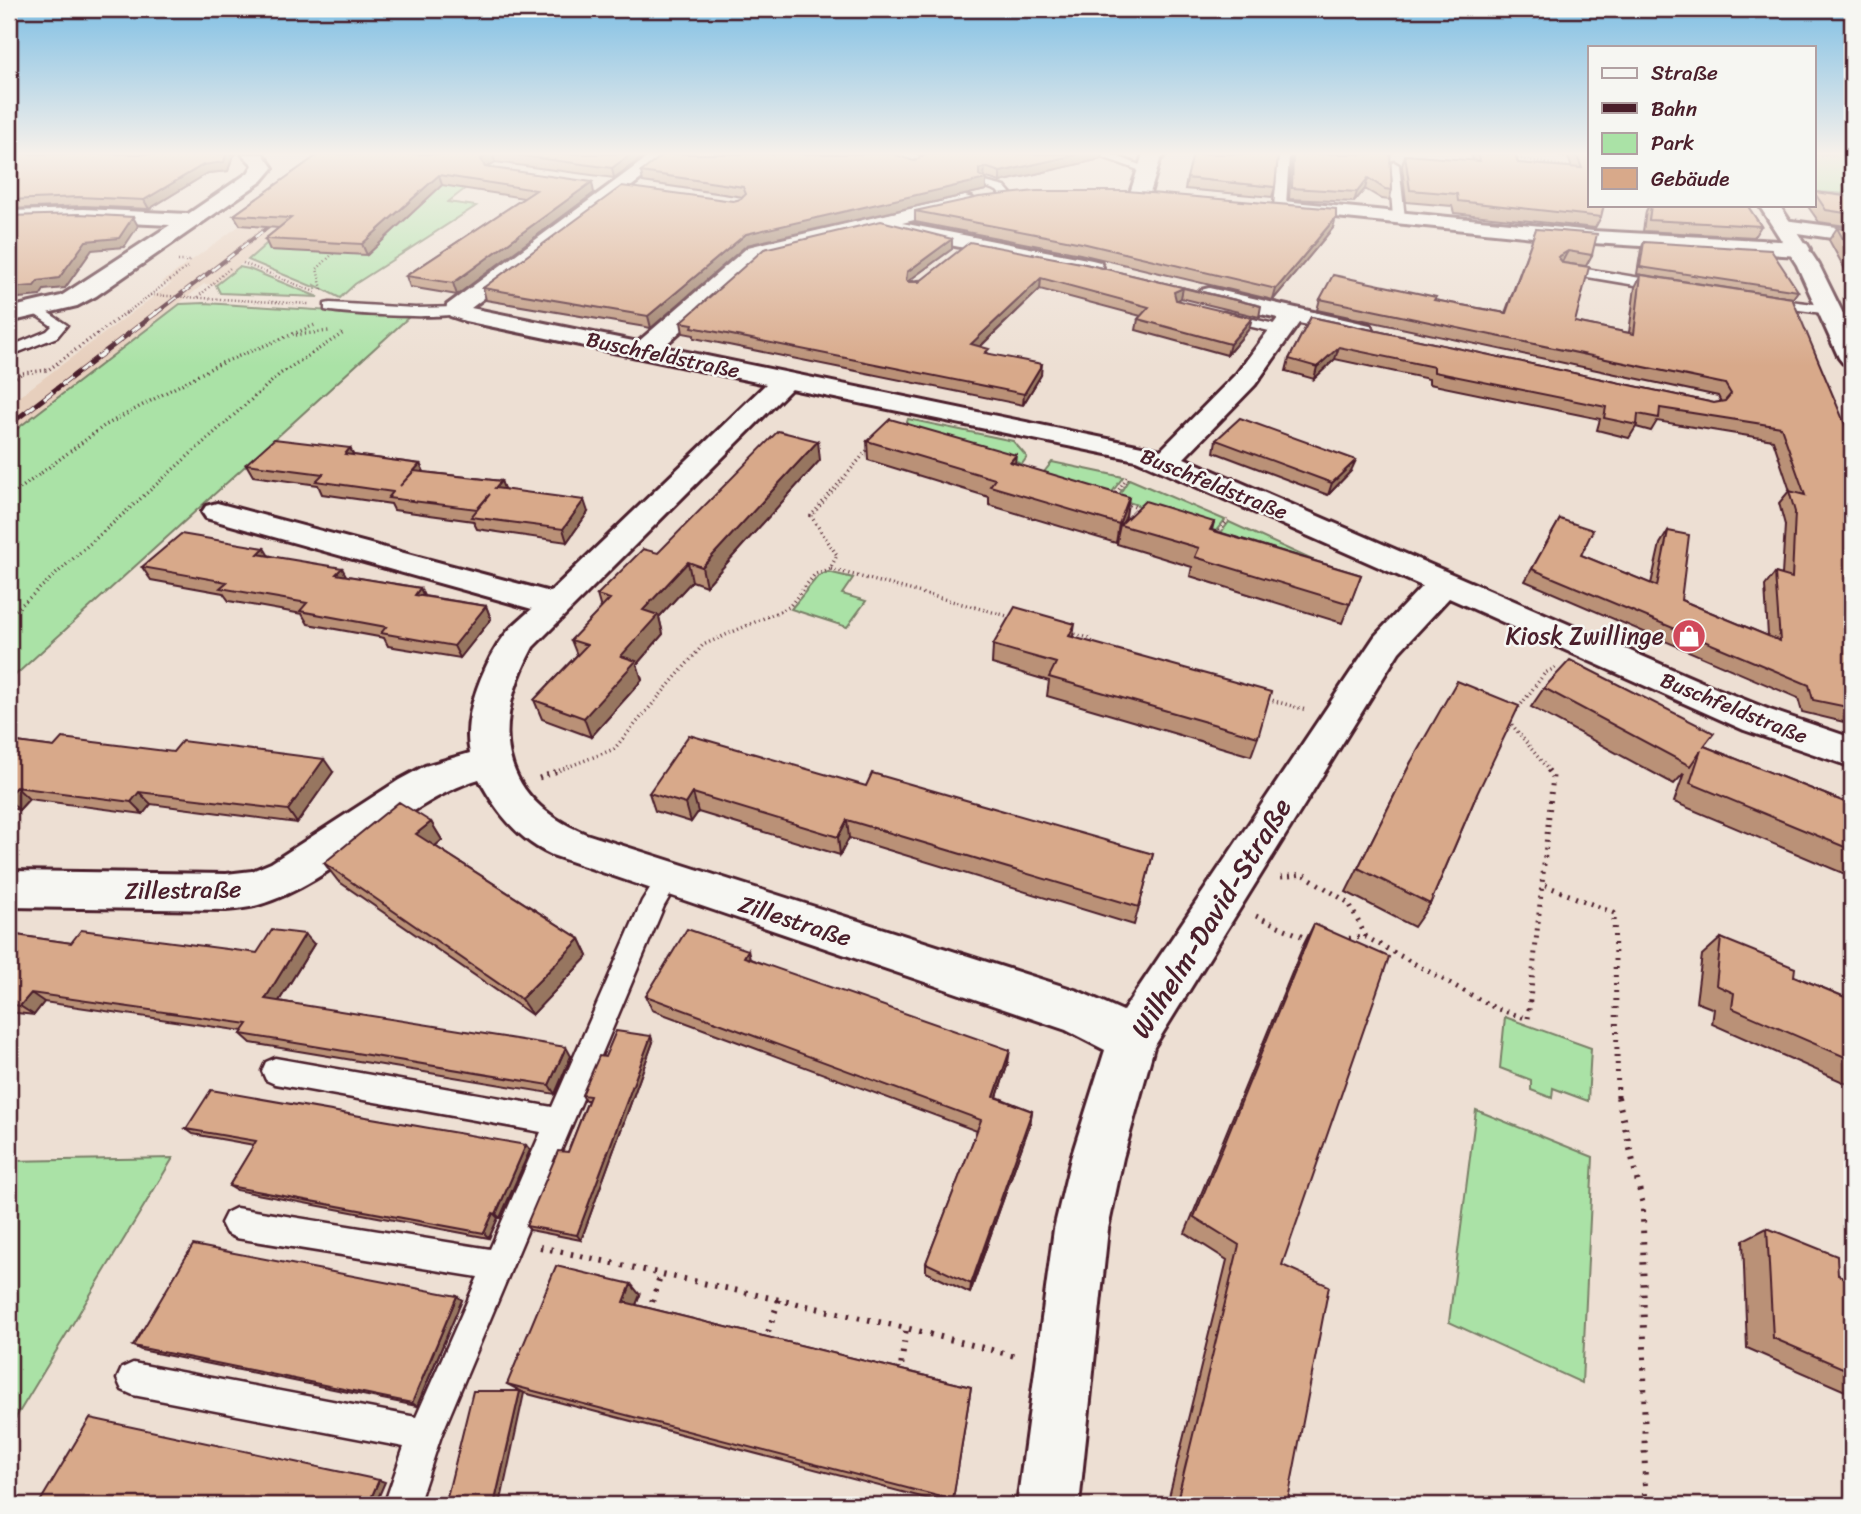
<svg xmlns="http://www.w3.org/2000/svg" width="1861" height="1514" viewBox="0 0 1861 1514" font-family="Sriracha,sans-serif">
<style>
.built{fill:#e7cfbd}
.green{fill:#aae2a6;stroke:#7a8068;stroke-width:2}
.lines{fill:none;stroke-linecap:round;stroke-linejoin:round}
.lane-casing{stroke:#4a1f2b;stroke-width:5}
.street-casing{stroke:#4a1f2b;stroke-width:6}
.secondary-casing{stroke:#4a1f2b;stroke-width:6}
.path-far3{stroke:#4a1f2b;stroke-width:2.5;stroke-dasharray:1 2.5;stroke-linecap:butt}
.path-far2{stroke:#4a1f2b;stroke-width:3.5;stroke-dasharray:1 3.5;stroke-linecap:butt}
.path-far1{stroke:#4a1f2b;stroke-width:5;stroke-dasharray:2 6;stroke-linecap:butt}
.path{stroke:#4a1f2b;stroke-width:6;stroke-dasharray:2.5 8;stroke-linecap:butt}
.lane{fill:#f6f6f2;fill-rule:evenodd}
.street{fill:#f6f6f2;fill-rule:evenodd}
.secondary{fill:#f6f6f2;fill-rule:evenodd}
.rail-far1-casing{stroke:#4a1f2b;stroke-width:4.5}
.rail-casing{stroke:#4a1f2b;stroke-width:5}
.rail-far1{stroke:#f6f6f2;stroke-width:2.5;stroke-dasharray:9;stroke-linecap:butt}
.rail{stroke:#f6f6f2;stroke-width:3.5;stroke-dasharray:11;stroke-linecap:butt}
.wall{fill:#ba9177;stroke:#4a1f2b;stroke-width:2}
.shaded-wall{fill:#977661;stroke:#4a1f2b;stroke-width:2}
.building{fill:#d8a98a;stroke:#4a1f2b;stroke-width:2}
.labels{text-anchor:middle;dominant-baseline:central;stroke-width:5;stroke-linejoin:round;paint-order:stroke}
.far-street-label{font-size:21px;fill:#4a1f2b;stroke:#f6f6f2}
.poi-label{font-size:24px;fill:#4a1f2b;stroke:#f6f6f2;text-anchor:end}
.street-label{font-size:24px;fill:#4a1f2b;stroke:#f6f6f2}
.near-street-label{font-size:28px;fill:#4a1f2b;stroke:#f6f6f2}
</style>
<rect width="100%" height="100%" fill="#eddfd3"/>
<filter id="ink" filterUnits="userSpaceOnUse"><feTurbulence type="fractalNoise" baseFrequency=".0143" numOctaves="2"/><feDisplacementMap in="SourceGraphic" scale="14" xChannelSelector="R" yChannelSelector="G"/><feConvolveMatrix kernelMatrix="1 2 1 2 8 2 1 2 1" color-interpolation-filters="sRGB"/></filter>
<g filter="url(#ink)">
<path class="built" d="M338,154L273,238L250,257L215,285L204,284L9,435V404L172,283L162,282Z"/>
<path class="green" d="M1814,154H1852V194L1814,192Z
M486,166L493,167L448,202L476,206L355,284L340,298L315,285L316,288L248,260L273,238Z
M239,267L249,269L318,297L220,293L216,285Z
M205,303L410,316L9,681V435L180,304Z
M908,419L1013,441L1027,457L1022,464L909,425L907,422Z
M1052,462L1123,477L1110,495L1044,472Z
M1129,479L1225,520L1215,532L1117,498Z
M1229,522L1321,564L1220,534Z
M828,572L853,578L842,594L866,601L847,627L791,609L818,576Z
M1505,1017L1591,1048L1588,1101L1553,1088L1552,1098L1531,1090V1080L1500,1068Z
M1476,1110L1593,1157L1582,1383L1449,1322Z
M173,1158L9,1429V1161Z"/>
<g class="lines">
<g class="lane-casing">
<path id="lane" d="M1094,154H1111L1153,170L1144,172Z
M1289,154L1286,206L1280,209L1274,206L1279,155Z
M1394,162L1399,165L1405,218L1399,221L1393,218L1389,165Z
M981,181L1005,187L1012,195L1002,197L997,191L981,185Z
M1562,265L1665,282L1671,286L1665,290L1558,272L1556,269Z
M1766,298L1830,306L1837,310L1830,314L1761,305L1760,302Z
M330,303L415,308L458,307L465,311C453,321 345,314 325,310V304Z
M38,306L67,325L57,337L9,356V347L47,331L52,326L33,313V307Z
M1223,312L1287,327L1289,330L1282,334L1218,319L1216,316Z
M668,869L676,872L680,879L664,906L441,1436L418,1505H384L404,1447L133,1395L122,1390L117,1379L122,1368L133,1363L416,1417L478,1277L236,1238L226,1233L221,1223L226,1213L236,1208L490,1249L541,1132L275,1084L266,1080L262,1071L266,1062L275,1058L552,1107L642,901L660,872Z"/>
</g>
<g class="street-casing">
<path id="street" d="M242,154H263L273,168L262,181L96,296L77,306L9,322V308L61,296L170,225L84,221L9,223V211L84,209L188,214L248,173L253,165Z
M652,154H674L471,308L638,342L748,247L965,196L972,198L975,202L972,206L902,223L1092,260L1100,262L1103,267L1100,272L1092,274L901,235L893,234L890,229L893,225L764,257L663,347L1161,450L1237,373L1278,318L1201,300L1197,295L1201,290L1209,288L1370,325L1373,330L1370,335L1361,337L1299,323L1255,385L1184,458L1718,689L1770,710L1852,738V767L1744,730L1449,598L1399,652L1154,1047L1123,1158L1108,1229L1079,1505H1017L1054,1229L1071,1158L1105,1050L1066,1030L552,855C518,840 496,811 479,779C397,805 338,882 258,905C248,908 237,909 226,910L9,907V871L226,874L252,871L271,863L399,780L425,766L470,753C461,716 485,659 508,631C515,623 524,616 532,609L206,518L202,512L206,506L217,503L550,592L766,384L465,321L450,316L446,311L447,305ZM791,389L1136,460L1422,586L1375,636L1123,1011L1078,991L586,834C496,797 491,725 533,647Z
M1143,154H1166L1160,160L1150,193L1147,197H1133L1130,193Z
M1283,201L1593,231L1799,242L1807,244L1810,249L1807,254L1799,256L1593,243L1276,211L1273,207L1276,203Z
M1784,220L1852,229V241L1777,230L1773,226L1777,222Z"/>
</g>
<g class="secondary-casing">
<path id="secondary" d="M1759,205H1779L1819,265L1852,332V366L1843,363L1839,358L1797,265Z"/>
</g>
<path class="path-far3" d="M1554,154L1572,161
M1814,155L1852,157
M1514,158L1577,168
M178,261H190
M243,263L315,292
M322,289L317,269L336,251
M150,295L309,304
M198,297L230,268
M125,314L189,266"/>
<path class="path-far2" d="M296,335L329,331
M23,373L48,370L127,312
M9,383L23,372
M9,497L104,426L217,365L315,325
M1114,497L1128,476
M1125,503L1143,510
M1216,534L1228,520
M831,569L1015,618
M9,616L280,374L345,332
M1071,633L1089,638L1096,646
M1264,698L1306,710
M1516,711L1545,673L1557,667
M1509,721L1550,772
M555,772L614,749L703,645L789,607L815,574L830,569L837,555L811,516L871,446"/>
<path class="path-far1" d="M1548,770L1553,776L1542,884L1614,913L1618,1099
M539,778L560,770
M1281,877L1303,874L1349,903L1366,937
M1256,916L1312,941
M1341,939L1366,937L1495,1008L1528,1019L1542,884"/>
<path class="path" d="M1618,1097L1643,1205L1645,1505
M540,1247L906,1328L1019,1357
M649,1312L661,1273
M765,1342L779,1299
M900,1375L906,1328"/>
<use href="#lane" class="lane"/>
<use href="#street" class="street"/>
<use href="#secondary" class="secondary"/>
<g class="rail-far1-casing">
<path id="rail-far1" d="M155,314L284,215"/>
</g>
<g class="rail-casing">
<path id="rail" d="M9,425L157,312"/>
</g>
<use href="#rail-far1" class="rail-far1"/>
<use href="#rail" class="rail"/>
</g>
<path class="wall" d="M9,154L232,158L228,171L208,173L149,209L84,206L9,209Z
M319,154H647L614,178L495,162L487,168L594,193L457,295L410,287L406,276L524,198L442,185L367,255L270,250L265,239L279,228L240,225L234,215Z
M917,154H1102L1101,159L1000,182L984,177L986,190L747,245L651,328L486,300L483,288L741,199L743,197L643,182L641,172L914,161L921,157Z
M1292,154H1391L1390,159L1392,190L1389,200L1382,199L1365,189L1354,202L1289,199Z
M1471,154H1515L1518,163L1572,168L1567,154H1590L1601,217L1595,228L1454,213L1452,206L1406,202L1402,166L1405,155L1473,161Z
M1187,178L1275,187L1272,197L1185,189Z
M1814,192L1852,197V227L1819,222L1807,205H1814Z
M1649,205H1747L1761,226L1754,237L1643,231L1646,211Z
M915,211L1333,228L1273,300L1080,254L915,222Z
M1837,228L1852,230V282L1829,240Z
M1536,229L1592,255L1586,266L1562,263L1575,322L1629,333L1635,287L1641,275L1852,441V724L1802,712L1798,698L1525,581L1560,519L1581,555L1651,584L1660,544L1668,531L1681,600L1768,636L1765,586L1775,573L1782,575L1785,525L1779,503L1789,491H1790L1773,440L1657,421L1651,431L1636,427L1629,438L1597,430L1600,419L1429,384V379L1335,359L1314,379L1286,371L1289,359L1311,317L1714,403L1721,402L1718,396L1317,310L1320,299L1434,300L1505,313Z
M952,239V249L908,281L1081,263L1261,306L1259,317L1181,298L1177,300L1249,329L1227,355L1136,330L1138,319L1141,316L1040,289L980,347L989,354L1041,375L1023,405L694,338V335L683,333L681,322Z
M1644,242L1798,291L1793,298L1637,274L1641,249Z
M1216,440L1351,471L1328,495L1214,452Z
M867,441L1015,464L1126,516L1124,521L1214,522L1212,530L1361,575L1342,623L1190,576L1192,567L1117,544L1118,537L1116,543L989,505V497L868,460Z
M350,448L353,455L420,464L424,472L501,481L504,489L588,512L567,542L477,529L473,521L394,510L391,504L322,494L318,485L253,476L246,464Z
M820,460L706,586L692,581L659,617L663,634L637,664L642,680L591,737L542,719L534,700L577,655L571,640L601,609L597,595L658,553Z
M268,555L346,576L420,588L424,596L486,606L491,619L460,658L388,646L384,638L308,624L302,614L229,601L223,593L151,580L142,567Z
M1073,637L1258,737L1251,756L1047,696L1049,681L992,664L993,645Z
M1544,688L1704,746L1852,805V877L1674,802L1684,773L1674,784L1531,707Z
M9,741L54,747L333,772L297,823L151,804L143,814L29,799L19,810L9,808Z
M1411,762L1477,794L1430,904L1414,927L1346,892Z
M866,786L1153,854L1134,925L849,838L840,855L698,812L691,822L655,811L649,793Z
M431,822L442,840L435,846L580,939L588,956L532,1015L338,881L324,863Z
M1314,924L1282,1265L1287,1505H1167L1227,1260L1185,1233L1303,946Z
M9,934L71,943L257,953L314,944L279,1001L571,1056L555,1094L251,1043L241,1034L243,1031L44,1002L34,1015L9,1012Z
M1721,938L1794,976L1852,1000V1086L1712,1024L1714,1009L1696,1002L1702,955Z
M750,959L1008,1063L997,1097L1032,1111L1030,1124L970,1293L926,1272V1263L977,1131L652,1010L646,996Z
M653,1042L581,1240L530,1230L526,1226L568,1152L588,1100H585L582,1095L605,1057Z
M186,1129L530,1150L500,1218H498L489,1238L236,1190L229,1186L254,1145L193,1134Z
M1767,1228L1838,1275L1852,1281V1394L1747,1348L1743,1240Z
M640,1295L636,1305L971,1387L952,1505L524,1393L507,1384Z
M462,1300L417,1406L141,1350L133,1346Z"/>
<path class="shaded-wall" d="M226,154H236L232,158L228,171L208,173L149,209L144,200L203,165Z
M489,154H493L495,162L484,169L481,159Z
M631,154H647L614,178L612,168Z
M1080,154H1102L1101,159L1000,182V172Z
M985,167L984,177L979,179H986V190L747,245L651,328L648,316L746,234Z
M439,175L442,185L367,255L362,244Z
M1368,178L1365,189L1354,202L1357,192Z
M592,182L594,193L457,295L453,283Z
M133,217L138,226L124,247L92,250L65,288L44,290L40,296L9,299V288L38,281L86,241Z
M1336,217L1333,228L1273,300L1276,289Z
M952,239V249L907,282L906,280L907,272Z
M1568,251L1562,262L1558,257Z
M1041,278L1040,289L971,355V344Z
M1183,288L1181,298L1173,303L1174,292Z
M1252,318L1249,329L1227,355L1230,344Z
M1339,347L1335,359L1314,379L1317,367Z
M1042,364L1041,375L1023,405L1024,394Z
M818,441L820,460L706,586L702,567Z
M350,448L356,461L345,454Z
M1016,455L1014,474L1010,462Z
M1356,460L1351,471L1328,495L1332,483Z
M420,464L426,476L400,486Z
M501,481L506,494L495,488Z
M1129,497L1126,516L1122,525H1120L1116,543L1119,524Z
M584,500L588,512L567,542L563,529Z
M264,548L272,561L258,554Z
M688,562L692,581L659,617L663,634L637,664L642,680L591,737L584,718L621,656L643,610Z
M342,568L349,581L336,574Z
M420,588L426,601L415,595Z
M486,606L491,619L460,658L454,646Z
M1075,624L1072,643L1069,636Z
M324,759L333,772L297,823L288,810Z
M16,787L29,799L19,810L9,800V794Z
M139,792L151,804L143,814L131,802Z
M693,793L698,812L691,822L686,804Z
M847,820L849,838L840,855L838,837Z
M431,822L442,840L428,852L416,834Z
M305,934L314,944L274,1009L265,999Z
M580,939L588,956L532,1015L521,999Z
M748,950L751,964L744,957Z
M31,993L44,1002L34,1015L20,1006Z
M651,1036L653,1042L581,1240L577,1235Z
M566,1047L571,1056L555,1094L549,1085Z
M1010,1050L1008,1063L993,1109L994,1097Z
M1032,1111L1030,1124L970,1293L971,1284Z
M526,1145L530,1150L500,1218L496,1214Z
M493,1213L498,1218L489,1238L484,1233Z
M631,1284L640,1295L633,1312L624,1302Z
M457,1296L462,1300L417,1406L412,1403Z
M520,1391L524,1393L500,1505H494Z
M379,1480L385,1482L375,1505H368Z"/>
<path class="building" d="M9,154H226L224,162L203,165L144,200L79,197L9,200Z
M319,154H489L481,159L485,167L592,182L453,283L406,276L536,190L439,175L362,244L265,239L291,218L234,215Z
M507,154H631L612,168Z
M664,154H893L914,161L926,154H1080L1000,172L985,167L979,169V175L986,179L746,234L648,316L483,288L622,186L733,201L741,199L746,194L743,187L641,172Z
M1193,154H1278L1275,187L1187,178Z
M1293,154H1390L1392,190L1385,189L1368,178L1357,192L1292,188Z
M1478,154H1515L1518,163L1582,168L1576,154H1590V205H1604L1601,217L1458,201L1457,194L1410,190L1405,155L1480,161Z
M1036,191H1127L1336,209V217L1276,289L1082,243L915,211L979,197Z
M1814,192L1852,197V214L1826,210Z
M1651,205H1747L1761,226L1649,220Z
M79,214L133,217L119,238L86,241L59,278L38,281L34,286L9,288V216Z
M881,221L952,239L907,272L906,280L909,282H919L970,242L1081,263L1261,306L1183,288L1174,292L1176,300L1252,318L1230,344L1138,319L1149,307L1041,278L971,344L989,349L985,353L1042,364L1024,394L692,327L693,324L681,322L764,249Z
M1837,228L1852,230V255Z
M1536,229L1597,234L1592,255L1568,251L1558,257L1563,263L1589,267L1575,322L1634,334L1641,275L1792,298L1852,441V708L1813,700L1809,685L1532,569L1560,519L1593,530L1581,555L1657,586L1668,531L1689,535L1681,600L1780,641L1775,573L1792,578L1795,512L1789,491L1805,495L1781,427L1660,408L1659,418L1638,414L1637,425L1604,418L1606,407L1434,372V367L1339,347L1317,367L1289,359L1311,317L1714,403L1725,401L1731,394L1725,384L1320,299L1333,275L1436,297L1434,300L1506,313Z
M1644,242L1771,250L1798,291L1640,267Z
M1240,418L1356,460L1332,483L1216,440Z
M890,419L1016,455L1010,462L1129,497L1119,524L990,486L995,479L867,441Z
M778,431L818,441L702,567L688,562L643,610L658,615L621,656L636,661L584,718L534,700L587,645L571,640L610,599L597,595L643,549L658,553Z
M274,439L350,448L345,454L420,464L400,486L414,471L501,481L495,488L584,500L563,529L471,517L490,494L477,509L388,498L393,492L316,481L323,474L246,464Z
M1145,501L1214,522L1210,530L1361,575L1350,604L1195,557L1199,548L1120,525Z
M181,534L264,548L258,554L342,568L336,574L420,588L415,595L486,606L454,646L381,633L386,627L300,611L307,603L220,588L227,582L142,567Z
M1015,607L1075,624L1069,636L1271,692L1258,737L1049,677L1056,663L993,645Z
M1570,660L1714,733L1704,746L1852,805V850L1690,783L1701,750L1690,766L1544,688Z
M1457,681L1519,706L1477,794L1430,904L1358,868L1411,762Z
M689,735L866,786L872,773L1153,854L1139,907L847,820L838,837L693,793L686,804L649,793Z
M62,738L173,752L182,741L324,759L288,810L139,792L131,802L16,787L9,794V741L54,747Z
M399,802L431,822L416,834L580,939L521,999L324,863Z
M1314,924L1389,957L1282,1265L1329,1286L1287,1505H1176L1239,1245L1194,1217Z
M687,929L748,950L744,957L1010,1050L994,1097L1032,1111L971,1284L926,1263L981,1120L646,996Z
M81,930L257,953L272,930L305,934L265,999L566,1047L549,1085L241,1034L248,1024L31,993L20,1006L9,1004V934L71,943Z
M1721,938L1795,968L1794,976L1852,1000V1060L1732,1008L1734,993L1716,985Z
M616,1031L651,1036L577,1235L526,1226L558,1151L568,1152L590,1096L582,1095L599,1056L605,1057Z
M211,1090L526,1145L496,1214L493,1213L484,1233L229,1186L256,1141L186,1129Z
M1767,1228L1837,1256L1838,1275L1852,1281V1372L1773,1338Z
M193,1245L457,1296L412,1403L133,1346Z
M556,1266L631,1284L624,1302L971,1387L953,1500L507,1384Z
M473,1391H520L494,1505H445Z
M90,1418L379,1480L368,1505H38Z"/>
</g>
<linearGradient id="sky" x2="0" y2="1"><stop stop-color="#7fbfe4"/><stop offset="0.42" stop-color="#f7f1eb"/><stop offset="1" stop-color="#f7f1eb" stop-opacity="0"/></linearGradient>
<rect width="1861" height="366" fill="url(#sky)"/>
<defs>
<g id="shop-disc" transform="scale(1.75)"><circle r="9.5" fill="#d1495b" stroke="#f6f6f2"/><path d="M-5-2.5h2.3a2.7 3.5 0 0 1 5.4 0H5L5.5 6h-11ZM-1.5-2.5h3a1.5 2.3 0 0 0-3 0Z" fill="#fff"/></g>
</defs>
<g fill-rule="evenodd">
<use href="#shop-disc" x="1689" y="636"/>
</g>
<g class="labels">
<g class="far-street-label">
<text transform="translate(663 355) rotate(12)">Buschfeldstraße</text>
<text transform="translate(1214 484) rotate(22)">Buschfeldstraße</text>
<text transform="translate(1734 708) rotate(22)">Buschfeldstraße</text>
</g>
<g class="poi-label">
<text x="1664" y="636">Kiosk Zwillinge</text>
</g>
<g class="street-label">
<text transform="translate(183 890) rotate(-1)">Zillestraße</text>
<text transform="translate(795 921) rotate(18)">Zillestraße</text>
</g>
<g class="near-street-label">
<text transform="translate(1211 918) rotate(-58)">Wilhelm-David-Straße</text>
</g>
</g>
<rect width="1861" height="1514" fill="none" stroke="#f6f6f2" stroke-width="35"/>
<rect x="18" y="18" width="1826" height="1479" fill="none" stroke="#4a1f2b" stroke-width="2.5" filter="url(#ink)"/>
<rect x="1588" y="46" width="228" height="161" fill="#f6f6f2" stroke="#b1a0a2" stroke-width="2"/>
<rect x="1602" y="68" width="35" height="10" fill="#f6f6f2" stroke="#b1a0a2" stroke-width="2"/>
<text x="1651" y="80" font-size="21" fill="#4a1f2b">Straße</text>
<rect x="1602" y="103" width="35" height="10" fill="#4a1f2b" stroke="#b1a0a2" stroke-width="2"/>
<text x="1651" y="116" font-size="21" fill="#4a1f2b">Bahn</text>
<rect x="1602" y="133" width="35" height="21" fill="#aae2a6" stroke="#b1a0a2" stroke-width="2"/>
<text x="1651" y="150" font-size="21" fill="#4a1f2b">Park</text>
<rect x="1602" y="168" width="35" height="21" fill="#d8a98a" stroke="#b1a0a2" stroke-width="2"/>
<text x="1651" y="186" font-size="21" fill="#4a1f2b">Gebäude</text>
</svg>
